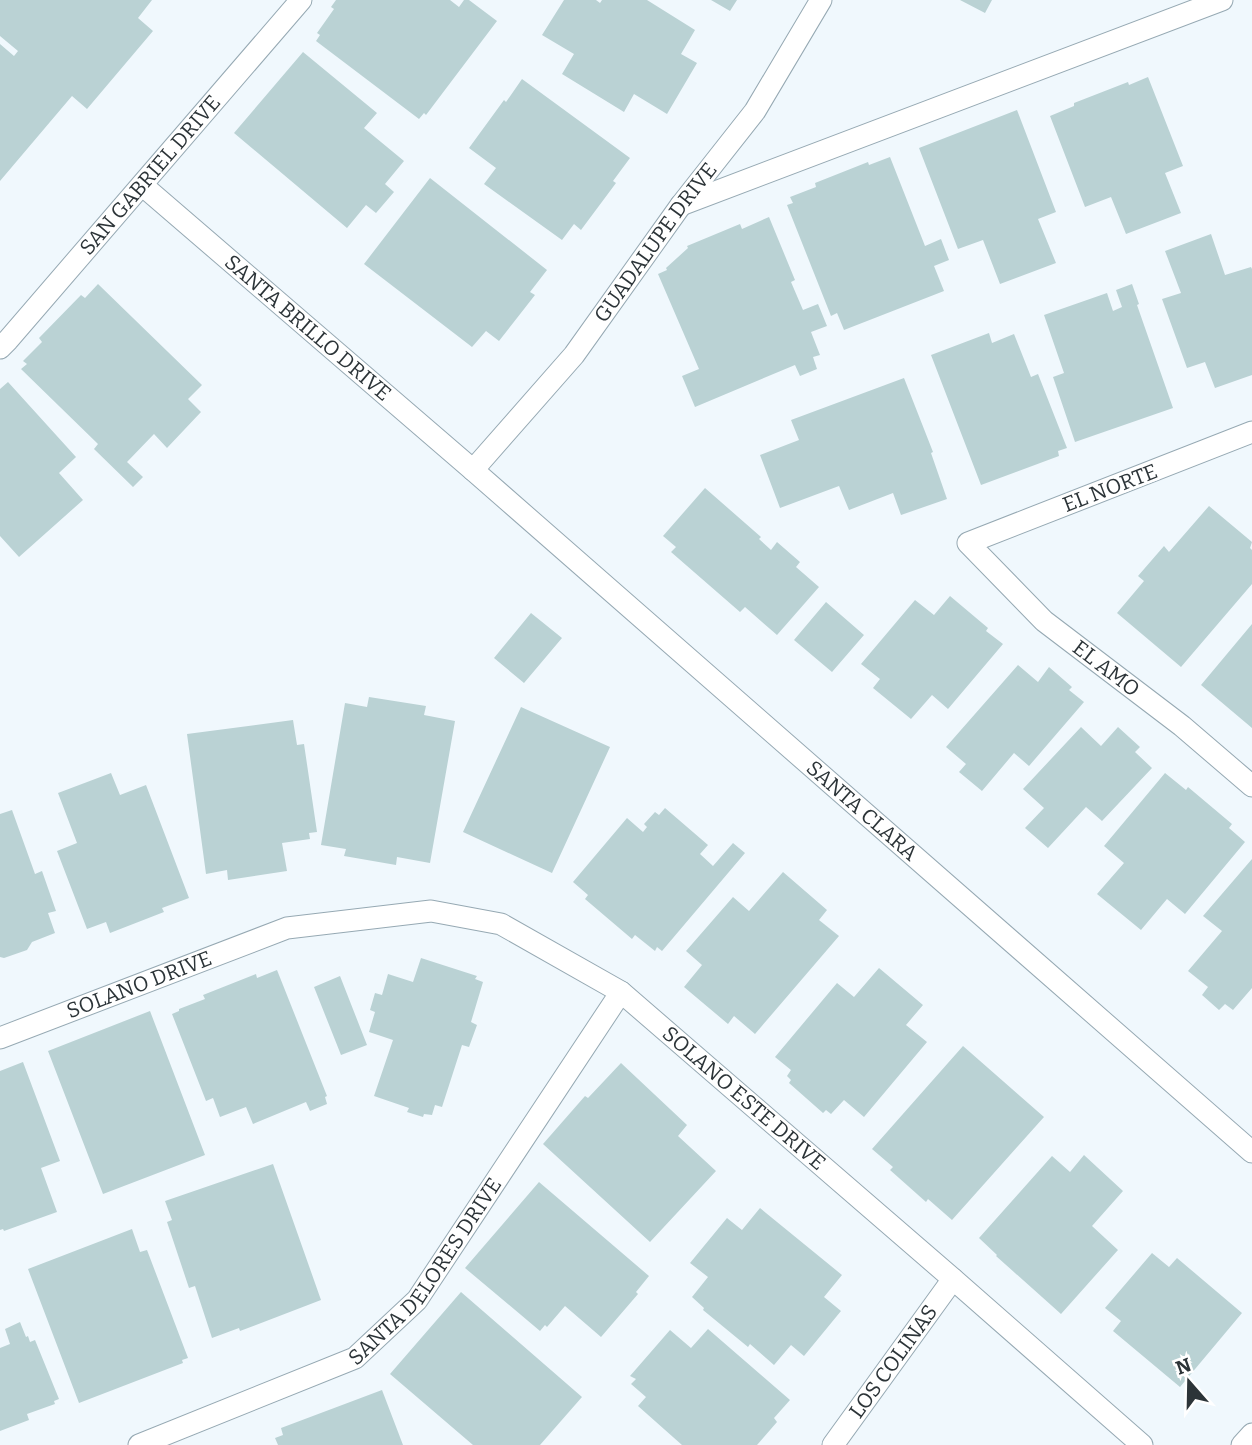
<svg xmlns="http://www.w3.org/2000/svg" width="1252" height="1445" viewBox="0 0 1252 1445" font-family="Bitter,serif">
<style>
.building{fill:#bad2d4}
.lines{fill:none;stroke-linecap:round;stroke-linejoin:round}
.service-casing{stroke:#96a9b3;stroke-width:23}
.service{stroke:#fff;stroke-width:21}
.labels{text-anchor:middle;dominant-baseline:central;stroke-width:5;stroke-linejoin:round;paint-order:stroke}
.street-label{font-size:21px;fill:#2c3438;stroke:#fff}
</style>
<rect width="100%" height="100%" fill="#f0f8fd"/>
<path class="building" d="M0,0H152L138,18L153,31L87,109L72,96L0,181V44L14,56L18,51L0,36Z
M336,0H450L459,7L464,0H469L497,21L426,115L424,113L419,119L316,41L320,35L317,33L334,9L331,7Z
M564,0H596L600,3L602,0H647L695,30L681,54L697,63L667,114L634,94L624,112L562,74L574,54L542,35Z
M711,0H737L730,11Z
M960,0H992L985,13Z
M303,52L377,113L364,128L404,161L385,184L394,192L376,213L366,205L347,228L234,133Z
M1148,77L1183,166L1165,173L1181,213L1126,234L1111,197L1085,207L1050,116L1074,106V103L1128,82L1129,85Z
M522,79L630,158L613,181L616,183L581,230L574,224L562,240L484,184L496,168L469,148L504,100L506,102Z
M1017,110L1056,212L1038,219L1056,263L1000,284L983,240L958,249L919,148Z
M890,157L925,246L941,239L949,260L934,266L944,291L844,330L837,313L831,316L787,205L793,203L790,197L816,187L815,183L868,162L869,165Z
M430,178L547,270L530,292L535,295L499,341L486,331L472,347L364,264Z
M769,217L795,280L791,282L803,310L818,304L827,326L811,332L820,355L813,357L817,369L800,376L795,365L695,407L682,376L699,369L658,274L667,270L666,268L688,248L687,246L740,224L742,229Z
M1211,234L1225,275L1251,267L1252,269V375L1215,388L1205,362L1187,368L1162,299L1181,293L1165,251Z
M98,284L202,385L188,399L201,412L167,448L154,434L127,462L143,477L133,487L94,449L98,444L21,369L27,364L23,361L42,342L39,338L81,295L85,298Z
M1132,284L1139,304L1137,305L1173,408L1075,442L1053,377L1064,373L1044,315L1107,293L1113,311L1122,307L1116,290Z
M989,333L992,343L1014,334L1031,377L1038,374L1067,448L1058,451L1059,456L981,485L931,355Z
M904,378L933,452L931,453L947,499L901,515L893,493L849,510L839,486L780,508L760,455L799,440L791,420Z
M8,382L76,457L59,473L83,500L19,557L0,536V389Z
M705,488L761,537L759,539L771,550L777,542L800,562L796,567L819,587L777,635L745,607L740,612L671,552L676,547L663,536Z
M1209,506L1252,542L1250,548L1252,550V584L1181,667L1117,613L1144,581L1138,576L1164,546L1169,552Z
M950,596L988,628L986,631L1003,644L948,709L932,695L911,719L873,688L880,679L861,664L915,600L934,615Z
M826,602L864,635L832,672L794,640Z
M531,613L562,638L524,683L494,658Z
M1252,624V728L1201,685Z
M1018,665L1038,682L1049,667L1072,687L1069,690L1084,702L1029,766L1014,753L982,791L959,772L966,764L946,747Z
M369,697L426,706L424,715L455,721L430,863L397,857L396,865L344,856L346,849L321,845L345,703L367,707Z
M521,707L610,747L552,873L463,832Z
M293,720L297,745L304,744L317,832L309,833L310,839L282,843L287,871L228,880L227,870L206,874L187,734Z
M1081,727L1101,746L1118,727L1140,747L1135,752L1152,768L1102,821L1086,807L1048,848L1025,828L1044,808L1023,789Z
M111,773L120,795L146,785L189,898L162,908L164,912L110,933L106,922L87,929L57,851L77,843L58,793Z
M1165,773L1186,790L1188,787L1232,824L1229,828L1245,842L1185,914L1167,899L1141,930L1097,894L1124,863L1104,846Z
M665,808L708,845L700,854L713,866L733,843L745,853L662,951L657,947L655,951L635,935L632,939L585,899L588,895L573,882L627,818L643,832L647,827L644,824L655,812L659,815Z
M12,810L35,874L42,871L56,911L48,913L55,933L32,942L27,950L4,958L0,957V814Z
M1252,859V988L1233,1010L1225,1004L1219,1010L1202,995L1208,987L1188,971L1222,931L1203,916Z
M783,872L827,910L819,920L839,936L755,1034L734,1016L728,1024L684,987L702,965L686,951L733,897L749,911Z
M421,958L477,976L475,979L483,982L471,1022L477,1025L469,1047L462,1045L442,1107L435,1105L432,1115L424,1114L423,1117L407,1112L409,1108L374,1096L393,1040L369,1032L375,1012L370,1010L375,993L382,995L388,974L413,982Z
M879,968L923,1005L906,1025L927,1042L864,1117L844,1100L831,1114L826,1110L823,1113L789,1083L791,1080L787,1076L791,1070L775,1057L837,983L854,997Z
M277,970L327,1096L325,1097L327,1104L310,1111L306,1102L253,1124L246,1107L220,1117L213,1098L206,1101L172,1014L179,1011V1009L205,999L203,995L256,974L257,978Z
M340,976L367,1045L341,1055L314,987Z
M150,1011L205,1155L103,1194L48,1051Z
M963,1046L1044,1117L952,1220L928,1199L926,1202L890,1170L893,1167L872,1149Z
M23,1062L60,1161L41,1168L57,1212L4,1231L3,1229L0,1230V1071Z
M621,1063L687,1125L678,1136L716,1171L650,1242L543,1144L585,1096L588,1098Z
M1084,1155L1123,1191L1092,1226L1118,1250L1061,1314L996,1256L997,1255L979,1238L1052,1156L1070,1172Z
M273,1164L321,1300L240,1331L239,1328L212,1338L195,1286L189,1288L167,1222L172,1220L165,1201Z
M539,1182L649,1276L636,1292L638,1294L601,1337L565,1306L547,1327L545,1325L540,1331L465,1268Z
M760,1208L842,1275L824,1297L841,1311L804,1356L791,1345L774,1365L750,1344L748,1347L703,1310L704,1308L692,1297L708,1277L690,1263L727,1218L742,1230Z
M132,1229L140,1252L147,1250L188,1358L182,1360L183,1363L79,1403L28,1269Z
M1152,1253L1169,1267L1177,1258L1242,1313L1180,1387L1113,1331L1121,1321L1105,1308Z
M461,1292L582,1397L540,1445H473L390,1374Z
M20,1322L26,1337L28,1336L30,1342L35,1340L59,1399L54,1401L55,1404L27,1414L29,1420L0,1431V1348L10,1344L5,1329Z
M708,1329L790,1400L774,1418L777,1422L757,1445H682L638,1406L646,1397L631,1384L636,1379L630,1376L670,1330L691,1348Z
M382,1390L403,1445H278L275,1438L283,1435L281,1428Z"/>
<g class="lines">
<g class="service-casing">
<g id="service">
<path id="s1" d="M142,185L473,470L1252,1152"/>
<path d="M681,205L1222,0"/>
<path id="s2" d="M0,348L8,340L301,0"/>
<path id="s3" d="M1252,432L968,543L1044,621L1182,726L1252,786"/>
<path id="s4" d="M473,470L574,355L681,205L755,111L821,0"/>
<path id="s5" d="M0,1038L287,928L431,911L501,924L621,992L953,1279L1142,1445"/>
<path id="s6" d="M139,1445L355,1358L417,1300L621,992"/>
<path id="s7" d="M833,1445L953,1279"/>
<path d="M1242,1445L1252,1434"/>
</g>
</g>
<use href="#service" class="service"/>
</g>
<g class="labels">
<g class="street-label">
<text stroke="none"><textPath href="#s2" startOffset="229">SAN GABRIEL DRIVE</textPath></text>
<text stroke="none"><textPath href="#s4" startOffset="292">GUADALUPE DRIVE</textPath></text>
<text stroke="none"><textPath href="#s1" startOffset="219">SANTA BRILLO DRIVE</textPath></text>
<text transform="translate(1110 488) rotate(-21)">EL NORTE</text>
<text stroke="none"><textPath href="#s3" startOffset="492">EL AMO</textPath></text>
<text stroke="none"><textPath href="#s1" startOffset="954">SANTA CLARA</textPath></text>
<text stroke="none"><textPath href="#s5" startOffset="149">SOLANO DRIVE</textPath></text>
<text stroke="none"><textPath href="#s5" startOffset="824">SOLANO ESTE DRIVE</textPath></text>
<text stroke="none"><textPath href="#s6" startOffset="345">SANTA DELORES DRIVE</textPath></text>
<text stroke="none"><textPath href="#s7" startOffset="103">LOS COLINAS</textPath></text>
</g>
</g>
<g transform="translate(1189 1382) rotate(340)" stroke="#ffffff" stroke-width="5" paint-order="stroke">
<path d="M0-5L12 26L0 18L-12 26Z" fill="#2c3438"/>
<text y="-10" font-size="19" font-weight="bold" text-anchor="middle" fill="#2c3438">N</text>
</g>
</svg>
